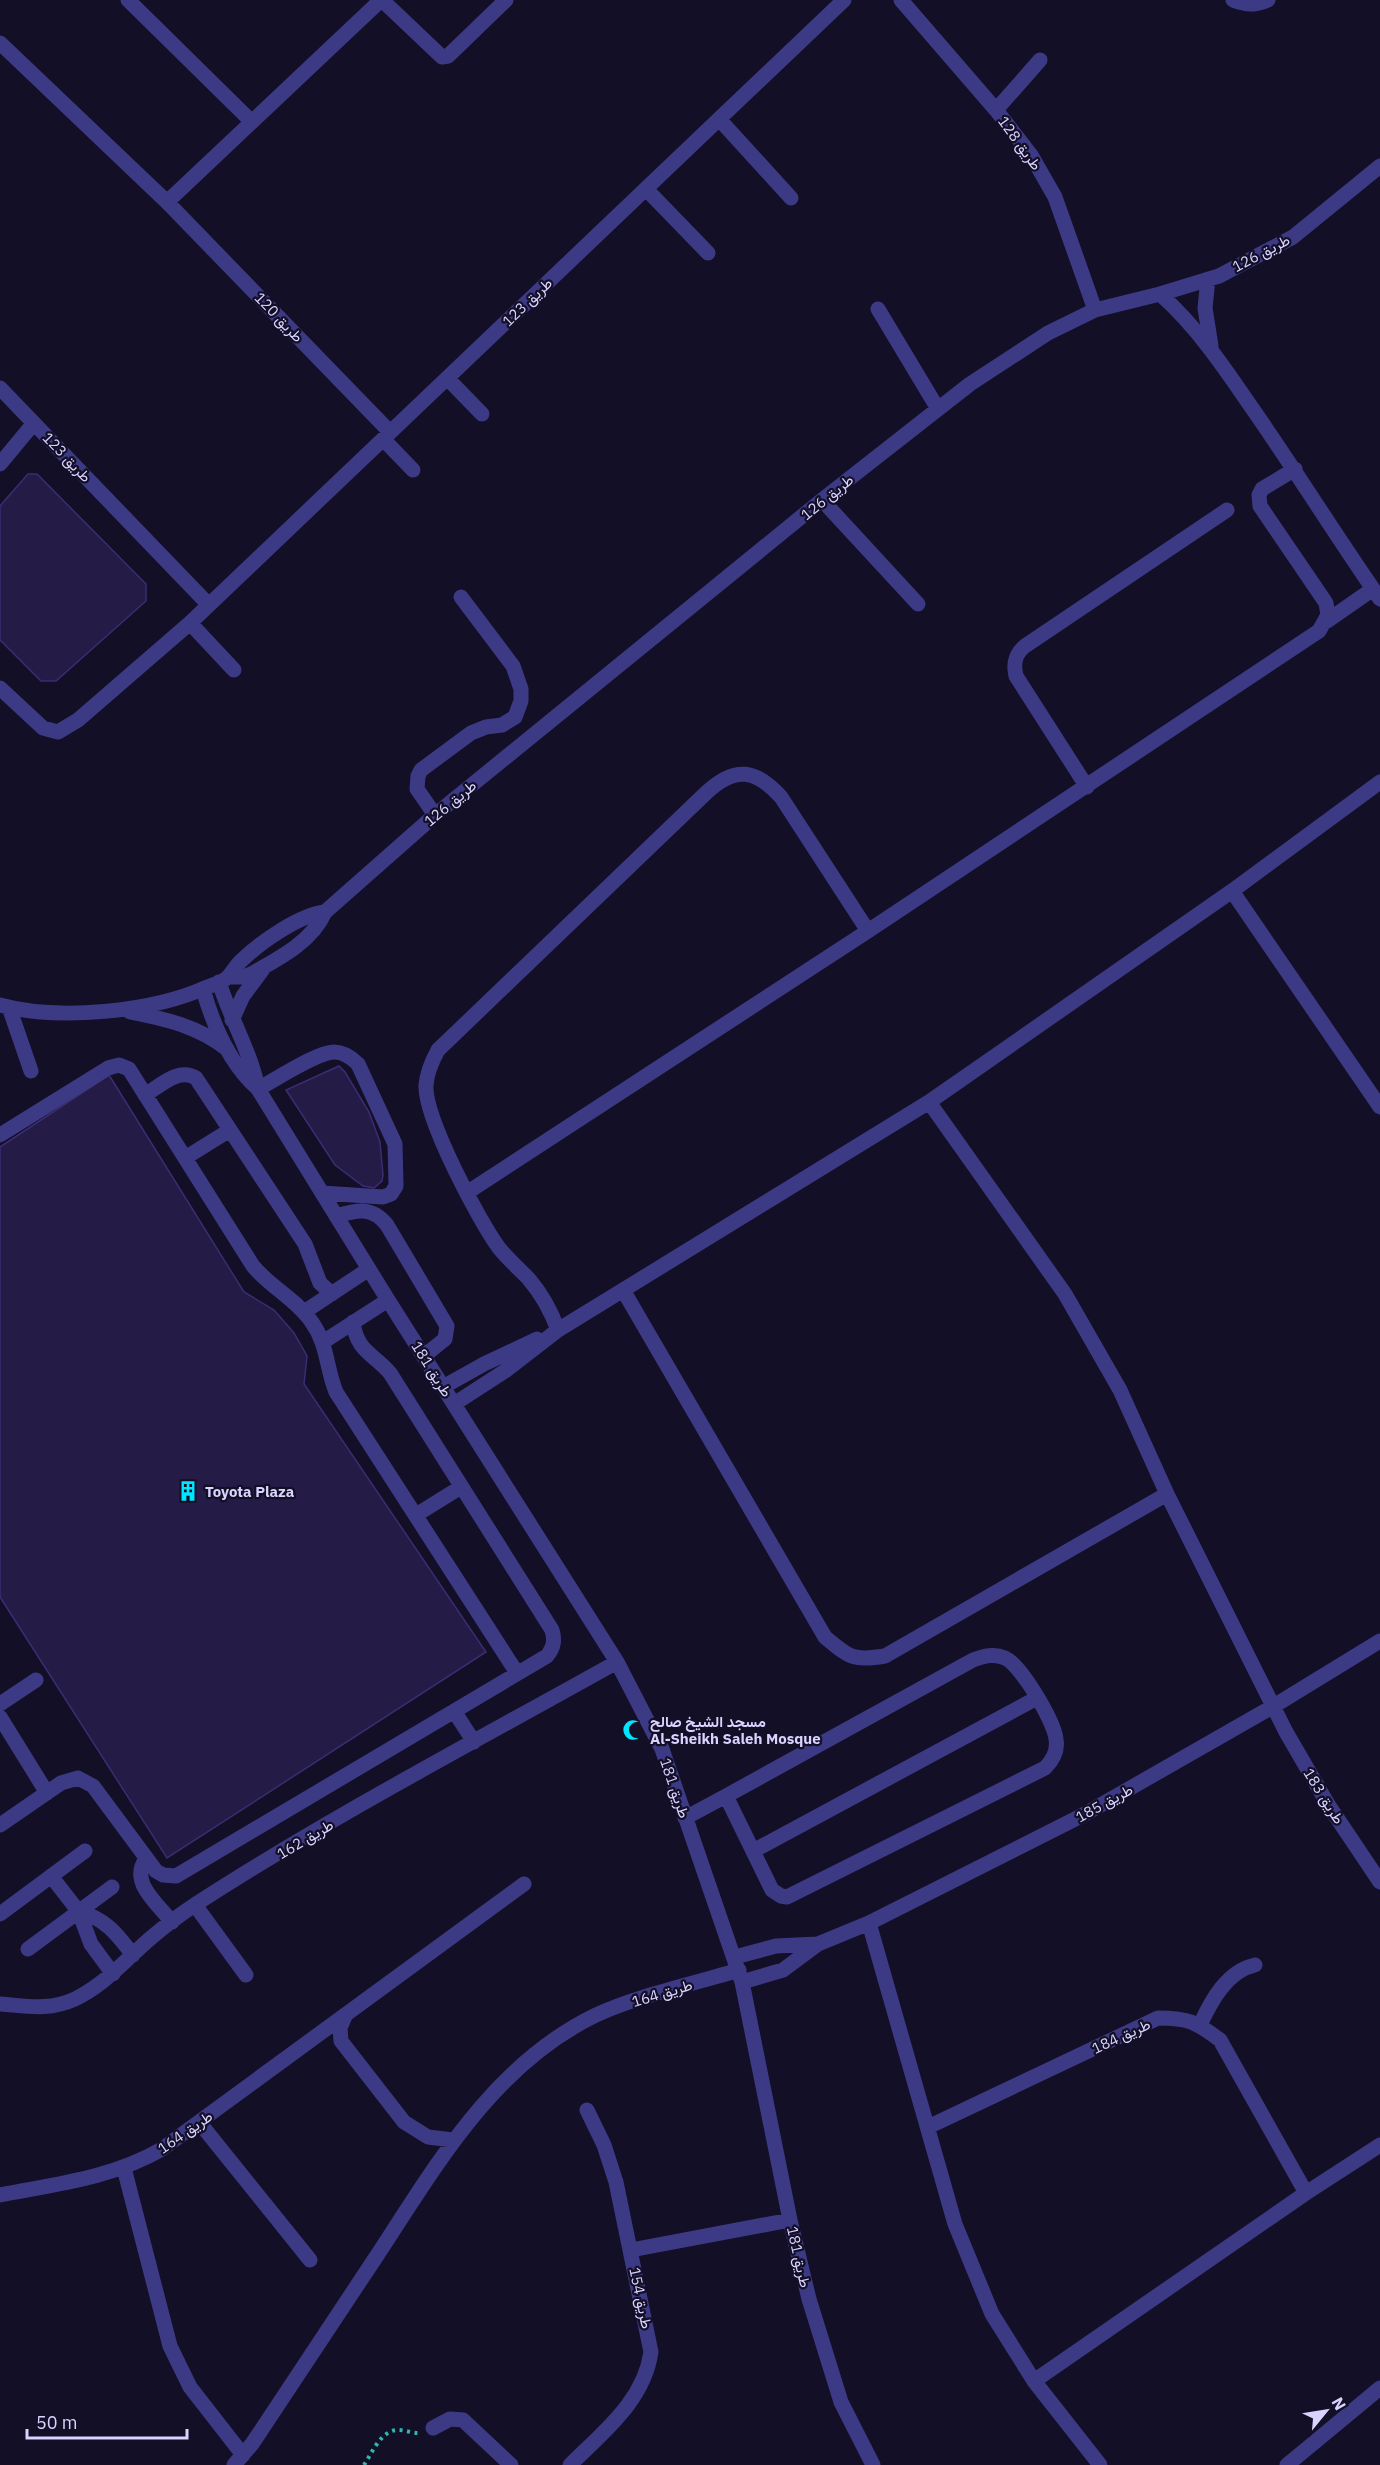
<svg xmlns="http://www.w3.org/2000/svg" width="1380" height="2465" viewBox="0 0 1380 2465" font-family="'IBM Plex Sans',Vazirmatn,sans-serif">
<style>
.building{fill:#241b47;stroke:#3b2d73;stroke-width:1.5}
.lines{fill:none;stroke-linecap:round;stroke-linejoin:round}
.path{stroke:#2fb8b0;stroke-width:4;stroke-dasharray:3 4.5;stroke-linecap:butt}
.minor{stroke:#3d3a85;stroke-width:15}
.labels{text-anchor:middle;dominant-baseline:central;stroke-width:4.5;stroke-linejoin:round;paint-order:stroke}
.street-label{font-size:15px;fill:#d9d4ff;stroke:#130f26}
.poi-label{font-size:15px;font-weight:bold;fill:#d9d4ff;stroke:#130f26;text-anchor:start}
</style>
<rect width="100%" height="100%" fill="#130f26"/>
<path class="building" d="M28,474H37L146,584V601L56,681H41L0,640V506Z
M339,1066L345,1072L369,1112L380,1142L383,1175L382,1181L374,1188L363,1186L335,1165L286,1090Z
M109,1075L244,1292L274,1310L294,1333L307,1356L304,1384L486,1652L167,1858L0,1597V1147Z"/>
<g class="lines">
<path class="path" d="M364,2465C372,2453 381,2430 398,2430C405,2430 412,2433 418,2433"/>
<path class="minor" d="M128,0L252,122
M382,0L442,57L448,56L506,0
M901,0L996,110L1031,155L1055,197L1095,310
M1233,0C1246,5 1255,6 1268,0
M0,43L167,202L390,432
M996,110L1040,60
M719,119L791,198
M646,189L708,253
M167,202L381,0
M1208,279L1205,308L1211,346
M1160,294C1197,327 1224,367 1252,408C1296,471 1336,536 1380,599
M878,309L938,409
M447,378L482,414
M0,388L208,604
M383,439L413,470
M0,464L34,423
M822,500L918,604
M1327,621L1373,589
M190,623L234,670
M0,688L43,728L58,732L78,720L190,623L844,0
M1087,787L1016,676C1013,663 1015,654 1025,646L1227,510
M435,815L417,789L418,776L421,770L471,733L486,727L502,725L515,717L521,701V689L513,666L461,597
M1232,891L1380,1107
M228,977H243L251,974C278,959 312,942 325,912L435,815L822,500L970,384L1048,333L1095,310L1160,294L1219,276L1293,237L1380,166
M219,982C230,1018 251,1052 258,1089
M203,989C213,1025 230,1064 258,1089L388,1300L617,1662L662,1749L742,1982L790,2220L809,2299L841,2402L873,2465
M0,1005C58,1021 152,1012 207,987C213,985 223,982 228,977C233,972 236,965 242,960C261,942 299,915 325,912
M9,1007L31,1071
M130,1012C166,1019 197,1026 227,1049
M232,1020L243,996L263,969
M258,1089C275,1080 317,1052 334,1052C344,1052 351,1057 358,1064L395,1144L396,1186L391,1194L383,1197L322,1193
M145,1095C160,1086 179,1067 196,1078L305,1244L320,1283L332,1294
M929,1102L1065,1294L1120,1390L1167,1494
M0,1135L108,1068L119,1065L129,1069L253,1266C270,1287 295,1298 311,1321C328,1344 326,1368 336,1392L517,1673
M185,1158L230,1130
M468,1192L868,931L1319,631L1328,615L1326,603L1260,506L1259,495L1262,489L1295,469
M336,1216C357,1210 372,1206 387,1225L447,1326L445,1339L424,1356
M623,1290L825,1637C850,1658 853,1661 885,1656L1167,1494L1286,1732L1329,1806L1380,1882
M304,1312L369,1269
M558,1330C551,1311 541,1293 528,1278C518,1268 508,1259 499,1248C479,1221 424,1117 426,1085C427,1072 432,1061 438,1050L707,792C735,766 756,769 781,797L868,931
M323,1342L388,1300
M443,1387L484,1364L537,1339
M454,1404L505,1371L558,1330L929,1102L1232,891L1380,782
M416,1515L461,1487
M0,1704L36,1680
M454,1711L474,1742
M0,1717L47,1793
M685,1818L726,1796L973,1660C984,1656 994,1653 1005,1658C1021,1665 1054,1721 1056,1739C1058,1750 1053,1760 1045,1768L787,1897L781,1896L772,1890L726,1796
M0,1825L61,1783L78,1778L93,1786L156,1871L163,1875L176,1876L547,1656C554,1647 555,1640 552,1630L390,1373C373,1353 357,1352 353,1322
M753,1851L1037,1698
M146,1859C129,1882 157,1903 172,1922
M51,1876L79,1912L91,1944L113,1974
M195,1905L246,1975
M79,1912C105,1918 117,1934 133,1955
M0,1914L85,1851
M869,1923L955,2224L992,2314L1034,2381L1100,2465
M28,1949L112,1887
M735,1957L776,1946L818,1944
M742,1982L783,1970L818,1944L869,1923L1085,1814L1272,1707L1380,1641
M0,2004C27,2006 49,2011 75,1999C106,1984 127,1958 152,1937C166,1925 181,1914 196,1904C332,1816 476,1741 617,1662
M345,2016L340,2028L341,2041L404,2122L428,2137L453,2140
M1200,2025C1211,2001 1227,1971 1255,1965
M199,2122L310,2260
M928,2127L1158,2018C1189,2018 1196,2022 1220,2040L1306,2193
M124,2168L170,2346L190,2387L243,2455
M0,2195C56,2184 112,2178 162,2149L524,1884
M631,2250L790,2220
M1034,2381L1306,2193L1380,2145
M433,2428L450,2419L463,2420L511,2465
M234,2465L252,2444C294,2380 336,2317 378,2254C437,2164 494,2064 596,2015C639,1995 693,1984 739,1970
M570,2465C603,2432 644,2401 651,2352L616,2182L604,2145L587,2110
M1287,2465L1380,2388"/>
</g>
<defs>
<g id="building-bare" transform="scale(1.62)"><path d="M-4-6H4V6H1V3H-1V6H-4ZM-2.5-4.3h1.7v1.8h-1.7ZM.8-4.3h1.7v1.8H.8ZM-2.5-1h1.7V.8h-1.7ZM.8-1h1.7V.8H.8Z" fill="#00e5ff" stroke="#130f26" stroke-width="2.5" paint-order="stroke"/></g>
<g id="mosque-bare" transform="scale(1.62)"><path d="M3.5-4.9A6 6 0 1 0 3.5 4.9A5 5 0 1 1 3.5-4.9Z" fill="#00e5ff" stroke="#130f26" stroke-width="2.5" paint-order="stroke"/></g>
</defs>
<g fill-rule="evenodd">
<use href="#building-bare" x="188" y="1491"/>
<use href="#mosque-bare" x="633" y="1730"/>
</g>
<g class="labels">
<g class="street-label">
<text transform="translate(1020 143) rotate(54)">طريق 128</text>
<text transform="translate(1261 253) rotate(-28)">طريق 126</text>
<text transform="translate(527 302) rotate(-44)">طريق 123</text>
<text transform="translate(279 317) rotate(46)">طريق 120</text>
<text transform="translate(67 457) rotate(46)">طريق 123</text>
<text transform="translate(827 497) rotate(-39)">طريق 126</text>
<text transform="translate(450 803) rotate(-40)">طريق 126</text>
<text transform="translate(432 1369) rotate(58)">طريق 181</text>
<text transform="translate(675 1788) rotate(71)">طريق 181</text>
<text transform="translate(1324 1796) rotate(58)">طريق 183</text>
<text transform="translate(1104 1803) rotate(-29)">طريق 185</text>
<text transform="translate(305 1839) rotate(-31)">طريق 162</text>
<text transform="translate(662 1993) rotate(-17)">طريق 164</text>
<text transform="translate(1121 2036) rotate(-25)">طريق 184</text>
<text transform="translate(185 2132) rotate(-35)">طريق 164</text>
<text transform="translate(799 2257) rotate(77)">طريق 181</text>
<text transform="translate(641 2298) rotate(78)">طريق 154</text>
</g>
<g class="poi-label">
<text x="205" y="1491">Toyota Plaza</text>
<text x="650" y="1721">مسجد الشيخ صالح<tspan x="650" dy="17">Al-Sheikh Saleh Mosque</tspan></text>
</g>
</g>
<g transform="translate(1326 2411) rotate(60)" stroke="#130f26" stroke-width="4.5" paint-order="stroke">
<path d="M0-4.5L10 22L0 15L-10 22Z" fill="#d9d4ff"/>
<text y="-9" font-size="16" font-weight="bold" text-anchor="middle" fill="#d9d4ff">N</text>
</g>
<path d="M27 2429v9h160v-9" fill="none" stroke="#d9d4ff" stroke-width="3"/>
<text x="36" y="2429" font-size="18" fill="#d9d4ff" stroke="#130f26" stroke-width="4.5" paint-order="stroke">50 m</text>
</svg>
